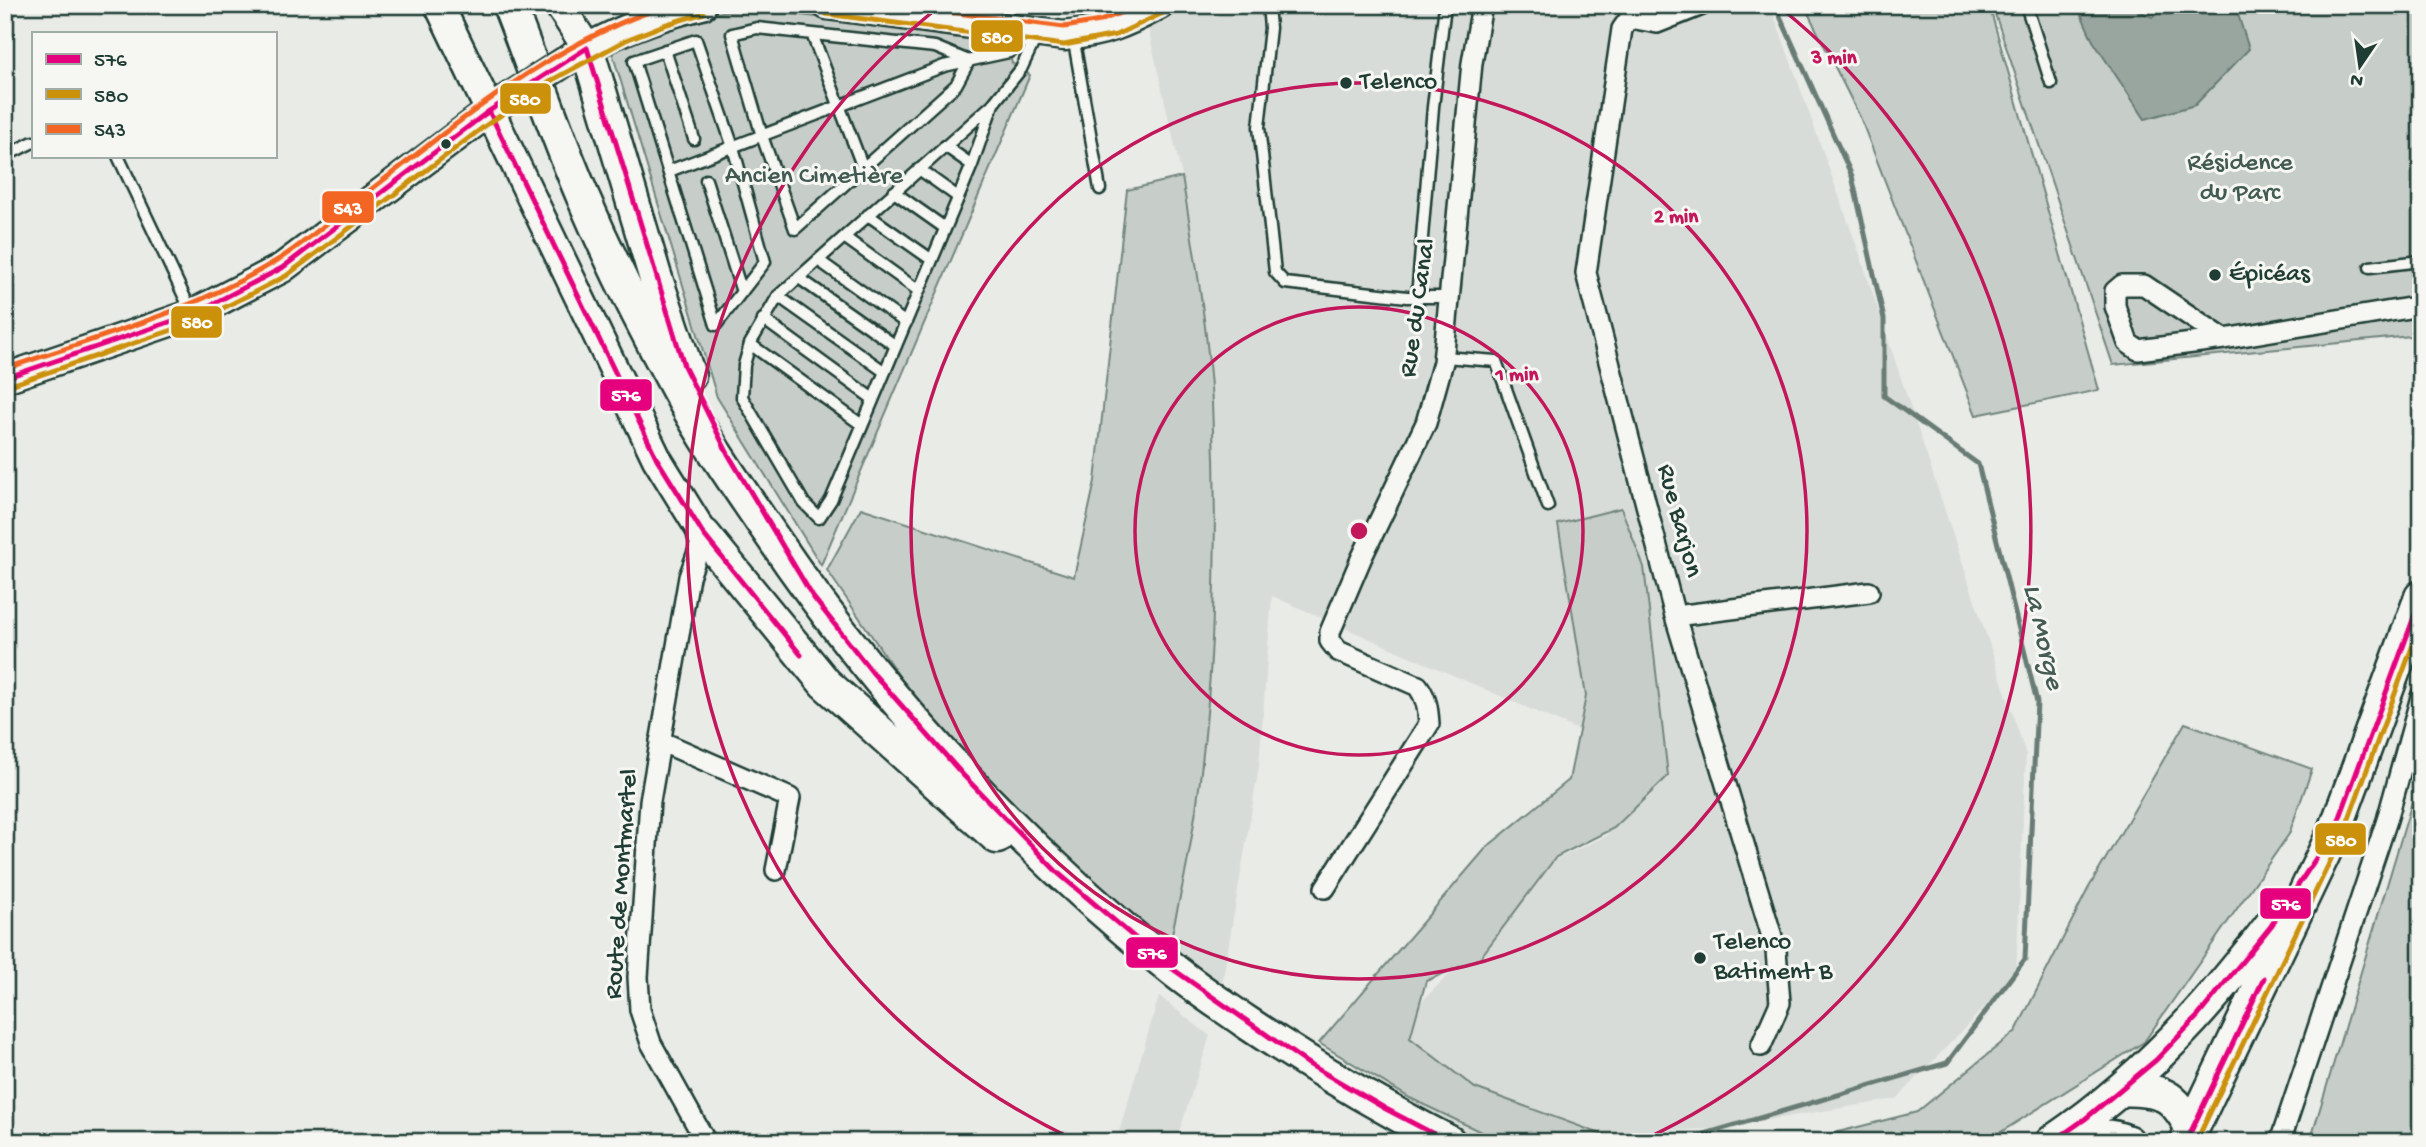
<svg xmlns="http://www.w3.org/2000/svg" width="2426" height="1147" viewBox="0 0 2426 1147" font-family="'Gochi Hand',sans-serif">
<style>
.built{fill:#d8dcd8}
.green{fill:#c7cec9;stroke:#73867e;stroke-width:2}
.water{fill:#99a6a0;stroke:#687c75;stroke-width:2}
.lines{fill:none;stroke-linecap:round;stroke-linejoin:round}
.stream{stroke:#687c75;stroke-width:5}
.lane-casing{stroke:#1f3d34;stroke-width:15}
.street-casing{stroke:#1f3d34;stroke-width:24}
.secondary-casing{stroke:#1f3d34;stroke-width:33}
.primary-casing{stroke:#1f3d34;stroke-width:37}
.lane{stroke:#f6f6f2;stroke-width:10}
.street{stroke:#f6f6f2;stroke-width:19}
.secondary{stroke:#f6f6f2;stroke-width:28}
.primary{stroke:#f6f6f2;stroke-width:32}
.secondary-bridge-casing{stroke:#1f3d34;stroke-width:33;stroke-linecap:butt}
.secondary-bridge{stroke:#f6f6f2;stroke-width:28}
.bus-1-casing{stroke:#f6f6f2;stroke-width:10}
.bus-2-casing{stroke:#f6f6f2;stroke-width:10}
.bus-3-casing{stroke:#f6f6f2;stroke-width:10}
.bus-1{stroke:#e5007d;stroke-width:5}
.bus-2{stroke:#cc910a;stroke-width:5}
.bus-3{stroke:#f26522;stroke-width:5}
.ring{fill:none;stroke:#c2185b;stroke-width:3.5}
.poi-dot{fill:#1f3d34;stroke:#f6f6f2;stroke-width:2.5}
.labels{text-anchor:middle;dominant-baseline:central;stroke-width:6;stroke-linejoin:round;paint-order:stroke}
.poi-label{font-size:26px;fill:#1f3d34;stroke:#f6f6f2;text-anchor:start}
.park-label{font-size:26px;fill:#415a52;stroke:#f6f6f2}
.street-label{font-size:26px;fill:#1f3d34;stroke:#f6f6f2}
.water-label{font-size:28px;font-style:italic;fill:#445c54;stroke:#f6f6f2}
.centre{fill:#c2185b;stroke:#f6f6f2;stroke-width:3.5}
.ring-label{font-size:21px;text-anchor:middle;font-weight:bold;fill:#c2185b;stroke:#f6f6f2;stroke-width:6;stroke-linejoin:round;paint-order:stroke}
.line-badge{stroke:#f6f6f2;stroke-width:2.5}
.badge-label{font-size:19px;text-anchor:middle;font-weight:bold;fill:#fff}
</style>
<rect width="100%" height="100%" fill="#e9ebe7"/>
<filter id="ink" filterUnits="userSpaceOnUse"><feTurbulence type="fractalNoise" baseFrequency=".0143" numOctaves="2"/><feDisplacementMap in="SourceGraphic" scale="14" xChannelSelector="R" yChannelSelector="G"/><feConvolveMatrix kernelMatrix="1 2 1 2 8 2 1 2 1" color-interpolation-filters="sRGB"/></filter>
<g filter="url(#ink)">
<path class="built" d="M1190,5H1618L1630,18L1702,5L1772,9L1861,258L2026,754L2016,974L1897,1099L1713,1129L1462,1137L1319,1043L1382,1040L1465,959L1531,871L1606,836L1635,792L1644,759L1272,596L1259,767L1221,990L1168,953L1187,863L1203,751L1212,617V401L1182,177L1148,28Z
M1159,996L1210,1036L1176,1142H1116Z"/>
<path class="green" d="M983,5H1137C1101,26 1024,9 983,5Z
M1804,5H1989L2099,390L1976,415L1860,117Z
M1992,5H2421V335L2113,365Z
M761,10L1006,41L1012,63L1030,75L821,565L717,397L612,52C647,38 684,19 722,12C734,10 748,10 761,10Z
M1182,177C1194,251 1208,328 1212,403C1219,551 1214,719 1187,864C1181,894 1174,923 1168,953L1103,895L939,735L827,570L861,508L1074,577L1095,481L1127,190Z
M1621,508L1644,567L1668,776L1614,828L1556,857L1480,958L1426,981L1410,1038L1475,1088L1606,1136L1635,1142H1502L1410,1098L1319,1043L1487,847L1569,780L1586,696L1558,524Z
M2185,723L2312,769L2289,834L2144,1042L1985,1142H1799L1917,1112L2016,1031L2088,889Z
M2421,772V1142H2310Z"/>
<path class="water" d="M2077,5H2127L2152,17L2173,5H2235L2249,49L2195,105L2145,119L2093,41Z"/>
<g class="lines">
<path class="stream" d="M1698,1136L1947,1063L2025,959L2037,702L1978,464L1884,396V319L1852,176L1775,5
M1660,1142L1665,1141"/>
<g class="lane-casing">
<path id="lane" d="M1268,5L1270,28L1259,127L1275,272L1285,283L1407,297H1450
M2026,5L2051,83
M757,28L935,47L969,61L956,85L795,229L762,136L732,34Z
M812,34L863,168
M1073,36L1100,189
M696,40L733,147L765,262L716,325L634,61Z
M665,50L694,139
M945,146L972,165
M5,156L33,142
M118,156L192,313
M919,169L958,197
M669,171L944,66L1009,52L1038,33L1021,69L993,104L972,165L831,500L819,518L804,503L742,397L744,365L750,344L778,296L993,104
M706,180L742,292
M894,192L945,228
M868,215L932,260
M844,237L919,291
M818,260L906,323
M2370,267L2421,261
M799,278L896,346
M778,296L885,372
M1417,297L1433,107L1445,5
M763,319L873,399
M750,344L862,425
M1444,357L1496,361L1548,506"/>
</g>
<g class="street-casing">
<path id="street" d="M1630,18L1622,29L1586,273L1675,616L1776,950L1780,1003L1761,1046
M1630,18L1657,23L1702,5
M2224,339L2144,285H2122L2115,291V306L2128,343L2138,350L2224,339L2421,306
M704,535L689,577L650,801L638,977L640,1010L651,1043L706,1142
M1675,616L1869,592
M660,741L790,798L776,870
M1325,888L1429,724C1428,709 1427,699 1418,686L1338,651L1330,641V632L1361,559L1426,423L1443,362L1472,63L1482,5
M2280,1142L2387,820L2421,697"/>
</g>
<g class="secondary-casing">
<path id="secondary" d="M439,5L657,459L704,535
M559,5L587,48
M827,5L1064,36C1104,32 1124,24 1159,5
M569,59C609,34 656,16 702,5
M5,378L193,314L282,268L502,102"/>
</g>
<g class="primary-casing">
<path id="primary" d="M509,5C534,69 556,134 583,197C611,262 643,326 677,388C704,439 738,487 771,535C880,696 1015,842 1166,964C1191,985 1219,1003 1246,1022C1312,1066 1379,1106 1449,1142
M587,48L655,276L689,376
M704,535L825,683L997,837
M2121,1089C2163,1091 2172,1092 2192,1129
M2052,1142C2123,1094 2181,1037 2235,970C2251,951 2267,932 2281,911
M2081,1142C2097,1133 2112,1135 2128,1142
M2186,1142L2336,828L2421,597"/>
</g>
<use href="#lane" class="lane"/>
<use href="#street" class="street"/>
<use href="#secondary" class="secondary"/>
<use href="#primary" class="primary"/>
<g class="secondary-bridge-casing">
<path id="secondary-bridge" d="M502,102L566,61"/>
</g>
<use href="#secondary-bridge" class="secondary-bridge"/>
<g class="bus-1-casing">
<path id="bus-1" d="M489,111L657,459L704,535L801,655
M5,378L193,314L282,268L489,111L587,48L684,366L728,454L813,597L872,672L963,775L1058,873L1167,965L1307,1063L1386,1109L1449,1142
M2052,1142L2085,1119L2156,1060L2198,1016L2271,926L2336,828L2421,598
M2186,1142L2264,978"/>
</g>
<g class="bus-2-casing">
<path id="bus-2" d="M826,14L1064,45L1116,35L1163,13
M8,386L196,322L286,276L485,126L554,79L626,40L664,25L704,13
M2196,1142L2344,832L2421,623"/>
</g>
<g class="bus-3-casing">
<path id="bus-3" d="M896,5L1064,27L1100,21L1140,5
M5,369C97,337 192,312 276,261C301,246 324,225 348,207C448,132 549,41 670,5"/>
</g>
<use href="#bus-1" class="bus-1"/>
<use href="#bus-2" class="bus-2"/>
<use href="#bus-3" class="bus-3"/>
</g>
</g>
<g class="ring">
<circle cx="1359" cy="531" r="224"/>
<circle cx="1359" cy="531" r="448"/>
<path d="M1075 1140A672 672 0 0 1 936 9M1782 9A672 672 0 0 1 1643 1140"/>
</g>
<g class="poi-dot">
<circle cx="1346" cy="83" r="7"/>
<circle cx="446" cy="144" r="6"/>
<circle cx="2215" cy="275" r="7"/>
<circle cx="1700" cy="958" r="7"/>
</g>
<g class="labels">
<g class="poi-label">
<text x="1360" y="83">Telenco</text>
<text x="2229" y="275">Épicéas</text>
<text x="1714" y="943">Telenco<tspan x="1714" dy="30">Batiment B</tspan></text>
</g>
<g class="park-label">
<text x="2240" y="164">Résidence<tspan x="2240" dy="30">du Parc</tspan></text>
<text x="814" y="177">Ancien Cimetière</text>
</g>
<g class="street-label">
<text transform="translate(1419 308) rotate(-82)">Rue du Canal</text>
<text transform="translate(1678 521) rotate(75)">Rue Barjon</text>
<text transform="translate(623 884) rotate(-86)">Route de Montmartel</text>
</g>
<g class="water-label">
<text transform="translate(2042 637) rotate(77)">La Morge</text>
</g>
</g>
<circle cx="1359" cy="531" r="10" class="centre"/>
<g class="ring-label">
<text x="1834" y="63">3 min</text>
<text x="1676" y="222">2 min</text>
<text x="1517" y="380">1 min</text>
</g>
<g class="line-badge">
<rect x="970" y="19" width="54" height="34" rx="7" fill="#cc910a"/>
<rect x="499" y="82" width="53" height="33" rx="7" fill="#cc910a"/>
<rect x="321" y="190" width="54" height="34" rx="7" fill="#f26522"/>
<rect x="170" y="305" width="53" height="34" rx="7" fill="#cc910a"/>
<rect x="599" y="378" width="54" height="34" rx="7" fill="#e5007d"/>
<rect x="2314" y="822" width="53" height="34" rx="7" fill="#cc910a"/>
<rect x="2259" y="887" width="53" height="33" rx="7" fill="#e5007d"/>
<rect x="1125" y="936" width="54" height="33" rx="7" fill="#e5007d"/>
</g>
<g class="badge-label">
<text x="997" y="43">580</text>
<text x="525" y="105">580</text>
<text x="348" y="214">543</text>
<text x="197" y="328">580</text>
<text x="626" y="401">576</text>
<text x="2341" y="846">580</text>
<text x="2286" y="910">576</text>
<text x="1152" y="959">576</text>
</g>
<rect width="2426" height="1147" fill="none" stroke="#f6f6f2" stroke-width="28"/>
<rect x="14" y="14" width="2398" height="1119" fill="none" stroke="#1f3d34" stroke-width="2.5" filter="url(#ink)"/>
<rect x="32" y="32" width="245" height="126" fill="#f6f6f2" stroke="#a0aca6" stroke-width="2"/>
<rect x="46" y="54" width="35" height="10" fill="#e5007d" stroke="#a0aca6" stroke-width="2"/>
<text x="94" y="66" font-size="21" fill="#1f3d34">576</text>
<rect x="46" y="89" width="35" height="10" fill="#cc910a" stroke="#a0aca6" stroke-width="2"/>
<text x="94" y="102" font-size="21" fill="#1f3d34">580</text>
<rect x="46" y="124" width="35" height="10" fill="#f26522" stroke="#a0aca6" stroke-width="2"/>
<text x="94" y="136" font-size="21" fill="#1f3d34">543</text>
<g transform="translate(2360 66) rotate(193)" stroke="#f6f6f2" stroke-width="5" paint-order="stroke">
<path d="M0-5L12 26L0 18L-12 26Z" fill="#1f3d34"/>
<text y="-10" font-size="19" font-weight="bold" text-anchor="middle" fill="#1f3d34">N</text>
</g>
</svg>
